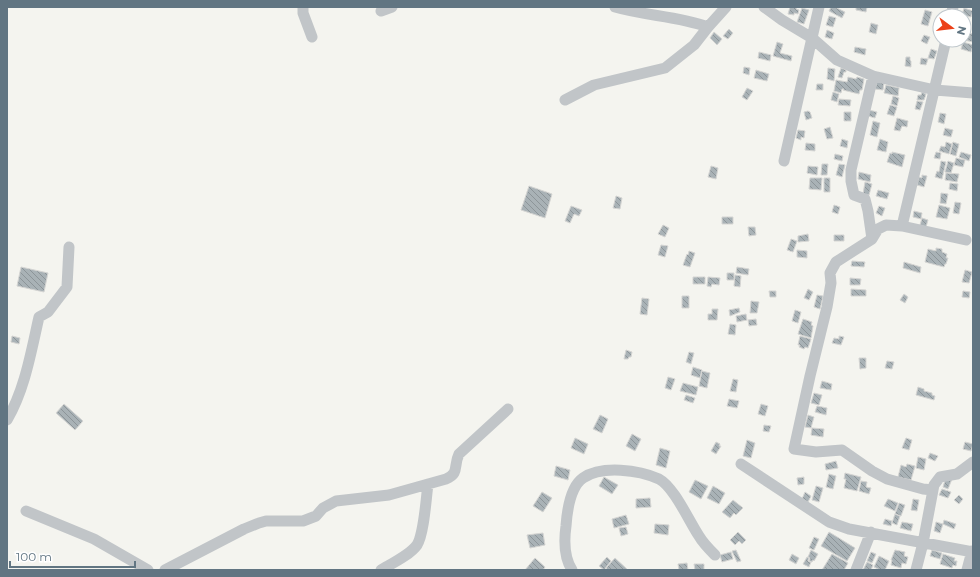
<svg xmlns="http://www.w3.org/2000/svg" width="980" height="577" viewBox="0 0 980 577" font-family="Montserrat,sans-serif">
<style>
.building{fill:url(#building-back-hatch);stroke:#d5d5d3}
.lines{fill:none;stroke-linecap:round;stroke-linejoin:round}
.minor{stroke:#c1c5c8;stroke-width:11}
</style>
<defs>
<pattern id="building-back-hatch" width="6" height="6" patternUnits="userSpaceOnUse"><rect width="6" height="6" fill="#a9b2b6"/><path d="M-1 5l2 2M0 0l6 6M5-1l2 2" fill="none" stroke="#8d9599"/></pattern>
</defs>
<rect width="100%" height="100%" fill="#f4f4ef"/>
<path class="building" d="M790,7H797L796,9L799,10L798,14L794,13V15L788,14Z
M831,7H835L845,12L842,18L829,11Z
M856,7H867L866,12L856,10Z
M802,8L809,10L804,24L797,22Z
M964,8L973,11L971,17L962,15Z
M925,10L932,12L928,26L921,24Z
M829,16L836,18L833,27L826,25Z
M871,23L878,25L876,34L869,32Z
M729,29L733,33L728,39L723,36Z
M827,30L834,33L832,39L825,37Z
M714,32L722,39L717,45L710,38Z
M965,32L973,34V42L964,40Z
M924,35L930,37L927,44L921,41Z
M777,42L783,44L780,53L792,56L791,61L773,56Z
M963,42L973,45L971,52L961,49Z
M855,47L866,49L865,55L854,52Z
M931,49L937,51L934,59L928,58Z
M759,52L771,55L770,61L758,58Z
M906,57H910V60L911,61V67L905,66Z
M921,58L928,59L926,65L920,64Z
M744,67L750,68L749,75L743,73Z
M828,68L835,69L834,81L827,79Z
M841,68L846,70V72H844L842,78L838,77Z
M756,70L769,74L767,81L754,78Z
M848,77L856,79L857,77L864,79L862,90H860L859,94L843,90L844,89H842L841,93L834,91L836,80L847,82Z
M877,82L884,83L883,90L875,89Z
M817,84H823V90H816Z
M886,85L899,88L898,96L884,93Z
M747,88L753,91L747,100L742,97Z
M833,92L839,94L837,102L831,100Z
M922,92L926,94L924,100H917L918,95H921Z
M893,96L899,98L897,106L891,104Z
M839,99L851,100L850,106L838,105Z
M917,101L923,102L920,110L915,109Z
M890,105L897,107L894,116L887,114Z
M869,110L877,112L875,118L868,116Z
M808,111L810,112L812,118L806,120L804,112Z
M844,112H851V121H844Z
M940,113L946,114L944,124L938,122Z
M897,118L908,121L907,127L902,126L900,131L894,130Z
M873,121L880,123L877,137L870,135Z
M830,127L833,138L827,139L824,129Z
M945,128L953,130L951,137L943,135Z
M798,130L805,131L804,138L801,137V140L796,138Z
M842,139L848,141L847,148L840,146Z
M880,139L888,142L886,152L877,150Z
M946,142L952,144L949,154L939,151L941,146L945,147Z
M953,142L959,144L956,156L950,154Z
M806,143L815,144V151L805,150Z
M892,152L905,155L902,167L887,162L890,153L892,154Z
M936,152L941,153L940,159L934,158Z
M961,152L971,155L969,161L959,157Z
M835,154L843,156L842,161L834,159Z
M956,158L965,160L963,167L954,165Z
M941,161L946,162L942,179L935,177L937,171L939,172Z
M948,161L954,163L951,173L945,172Z
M822,164H828L827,175H821Z
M839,164L845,165L842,177L836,175Z
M711,166L718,168L716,179L708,177Z
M808,166L818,167L817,175L807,173Z
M859,172L871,175L870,182L858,179Z
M946,173L959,174L957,182L945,180Z
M922,175L927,176L924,187L917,185L919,177L922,178Z
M810,178H822L821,190L809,189Z
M824,178H830V192H824Z
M865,182L872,184L869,195L863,194Z
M950,183L958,184L957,191L949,189Z
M529,186L552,194L545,218L521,210Z
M878,190L889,193L887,199L876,196Z
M941,193L948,194L946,204L940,203Z
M616,196L622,198L620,209L613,208Z
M955,202L961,203L959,214L953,213Z
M834,205L840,207L838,214L832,212Z
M939,205L950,208L947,219L936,217Z
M571,206L582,210L579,216L574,214L570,223L565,221Z
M879,206L885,208L882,216L876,213Z
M914,211L922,213L921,219L913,217Z
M722,217H733V224H722Z
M922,218L928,220L926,227L920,225Z
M663,225L669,228L665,237L658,234Z
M748,227H755L756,235L749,236Z
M808,234L809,241L798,242V236Z
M834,235H844V241H834Z
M791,239L797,241L793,252L787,250Z
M661,245L668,246L665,257L658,255Z
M936,248L942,249V252L947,254L946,258H948L946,264H945L944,267L925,262L928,249L936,251Z
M797,250L807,251V258L797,257Z
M689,251L695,253L690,267L683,265L687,254L688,255Z
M852,261L865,262L864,267L851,266Z
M904,262L921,267L920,273L903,268Z
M21,267L48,273L44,292L17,286Z
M737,267L749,269L748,275L736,273Z
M965,270L972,272L969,283L962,282Z
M727,273H734V280H727Z
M735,275L741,276L740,287L734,286Z
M693,277H705V284H693Z
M708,277L720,278L719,285L712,284L711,287L707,286Z
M850,278L861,279L860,285H850Z
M808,289L813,292L809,300L804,298Z
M851,289L866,290V296H851Z
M769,291H776V297H770Z
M963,291L970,292L969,298L962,297Z
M904,294L908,297L905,303L900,300Z
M817,295L823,296L820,309L814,307Z
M682,296H689V308H682Z
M642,298L649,299L647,315L640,314Z
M751,301L759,302L757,313H750Z
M739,308L740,312L730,316L729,310Z
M712,309H718L717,320H708V314H712Z
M795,310L801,312L798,323L792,321Z
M746,314L747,320L737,322L736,316Z
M756,319L757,325L749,326L748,320Z
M803,319L812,322L811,325L813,326L811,338L798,334Z
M730,324L736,325L735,335L728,334Z
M12,336L20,338L19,344L11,342Z
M800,336L811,339L808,348L805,347L804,349L799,347L800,345H798Z
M839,336L844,337L841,345L832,343L834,338L839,339Z
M626,350L632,352L631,357H629L628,359H624Z
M689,352L694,353L691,364L686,362Z
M859,358H866V368L860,369Z
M887,361L894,362L892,369L885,368Z
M693,367L702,370L700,378L691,375Z
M702,371L710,373L707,388L699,386Z
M668,377L675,379L671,390L665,388Z
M733,379L738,380L736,392L730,391Z
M822,381L832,384L831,390L820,388Z
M683,383L698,387L696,395L680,391Z
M918,387L924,389V391L932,393V395L935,396L934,400L916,395Z
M814,393L822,395L819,405L811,403Z
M686,395L695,398L693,403L684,400Z
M729,399L739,401L737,408L727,406Z
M64,404L83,421L75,430L56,413Z
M761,404L768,406L765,416L758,414Z
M817,406L827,408L826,415L815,412Z
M600,415L608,419L602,433L593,429Z
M808,415L814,417L811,428L805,427Z
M764,425L771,426L769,432L763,431Z
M812,428L824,429L823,437L811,435Z
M632,434L641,439L635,451L626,446Z
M575,438L588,444L584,454L571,448Z
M906,438L912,440L909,450L902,448Z
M747,440L755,443L751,458L743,456Z
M716,442L720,444L719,446H721L716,454L711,451Z
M965,442L973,444L971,451L963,449Z
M660,448L670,451L666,468L656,465Z
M930,453L938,456L935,461L928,458Z
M918,457L926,459L924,470L916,468Z
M836,461L838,468L826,470L825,464Z
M907,464L915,466L911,480L898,477L901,465L906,467Z
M556,466L570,470L568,480L554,476Z
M845,473L861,477L857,491L844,488L846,479H844Z
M829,474L836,476L833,489L826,487Z
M604,477L618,485L612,494L599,486Z
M804,477V484L798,485L797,478Z
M946,477L952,479L948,489L943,487Z
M695,480L708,486L701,499L689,492Z
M861,481L867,482L866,487L871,488L869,494L859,491Z
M713,486L725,493L719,504L707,498Z
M816,486L823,488L819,502L812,500Z
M942,489L951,492L948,498L939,495Z
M542,492L552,498L543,512L533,506Z
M805,492L811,496L808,502L802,499Z
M959,495L963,499L959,504L954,500Z
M650,498L651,507L636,508V499Z
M888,499L898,503L895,511L884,506Z
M913,499L919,500L917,511L911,510Z
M733,500L743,508L736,515L734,513L730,518L722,512Z
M899,503L905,505L901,516L895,514Z
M895,514L900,516L897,525L892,523Z
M626,515L629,524L614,528L612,519Z
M885,519L892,521L891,526L883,524Z
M944,520L956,524L954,529L943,524Z
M902,522L913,524L911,531L900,528Z
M936,522L943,524L940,533L934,531Z
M655,524L669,525L668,535L654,533Z
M626,527L628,534L621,536L619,528Z
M738,532L746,540L742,544L739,541L735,545L730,540Z
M829,532L855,548L847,561L821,546Z
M543,533L545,545L530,548L527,535Z
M814,537L819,539L814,550L809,548Z
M736,550L741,561L737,562L732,551Z
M811,550L818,554L814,561L813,560L812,562L809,561L810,558L808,557Z
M895,550L905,552L904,556L908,557L906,564L902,563L901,568L891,565L892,560H891Z
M932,550L942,553L940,559L930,556Z
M731,552L733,559L722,562L720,555Z
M871,552L876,554L872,563L867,561Z
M792,554L799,558L796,564L789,560Z
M832,554L848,563L844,570H822Z
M943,554L955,558L954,561H957L956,566L953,565L952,568L940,564Z
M879,556L889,561L885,570H880L874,567Z
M607,557L611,561L604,570L599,566Z
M807,557L809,558L808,561L811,562L809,567L803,564Z
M535,558L545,567L543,570H525Z
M615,558L628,570H608L606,568Z
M867,562L873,565L871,570H863Z
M687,563L688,570H679L678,564Z
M694,564H704V570H695Z"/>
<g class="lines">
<path class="minor" d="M303,7V13L312,37
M615,7C646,16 678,16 708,27
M764,7L782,20L812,38L837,60L873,76L935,90L973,93
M381,11L392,7
M951,16L953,7
M565,100L594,85L665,68L694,45L708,27L726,7
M784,161L819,7
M902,226L946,40
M872,239L868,211L865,199L854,195L851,181V170L873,76
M7,420C25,389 31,352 39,317L48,312L67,287L69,247
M741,464L829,522L849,529L973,552
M933,490L934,485L940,477L957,474L973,462
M26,511L94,539L148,570
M165,570L244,529L259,523L266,521H303L316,516L323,508L336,501L389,495L446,479C460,473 453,466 459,454L508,409
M381,570C391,564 410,555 417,545C424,534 426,499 428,484
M572,570C564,557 564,540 566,526C567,512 570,487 583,478C602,465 639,470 659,479C674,487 689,521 699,536C703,543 709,549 715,555
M856,570L871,532
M916,570L923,543L933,490L923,489L887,479L872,471L842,450L816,452L794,449L810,376L827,307L831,283L830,273L836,262L872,239L878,229L886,225L902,226L966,240
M967,570L972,551"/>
</g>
<rect width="980" height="577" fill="none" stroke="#617582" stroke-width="16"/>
<g transform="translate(952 28) rotate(105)"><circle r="19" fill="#ffffff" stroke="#c0c8cd"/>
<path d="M0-3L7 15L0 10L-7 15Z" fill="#ec4018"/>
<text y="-6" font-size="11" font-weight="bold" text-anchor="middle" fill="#617582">N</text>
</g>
<path d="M10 561v6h125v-6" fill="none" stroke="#617582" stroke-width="2"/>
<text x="16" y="561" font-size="12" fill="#617582" stroke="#ffffff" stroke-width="3" paint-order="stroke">100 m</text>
</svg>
